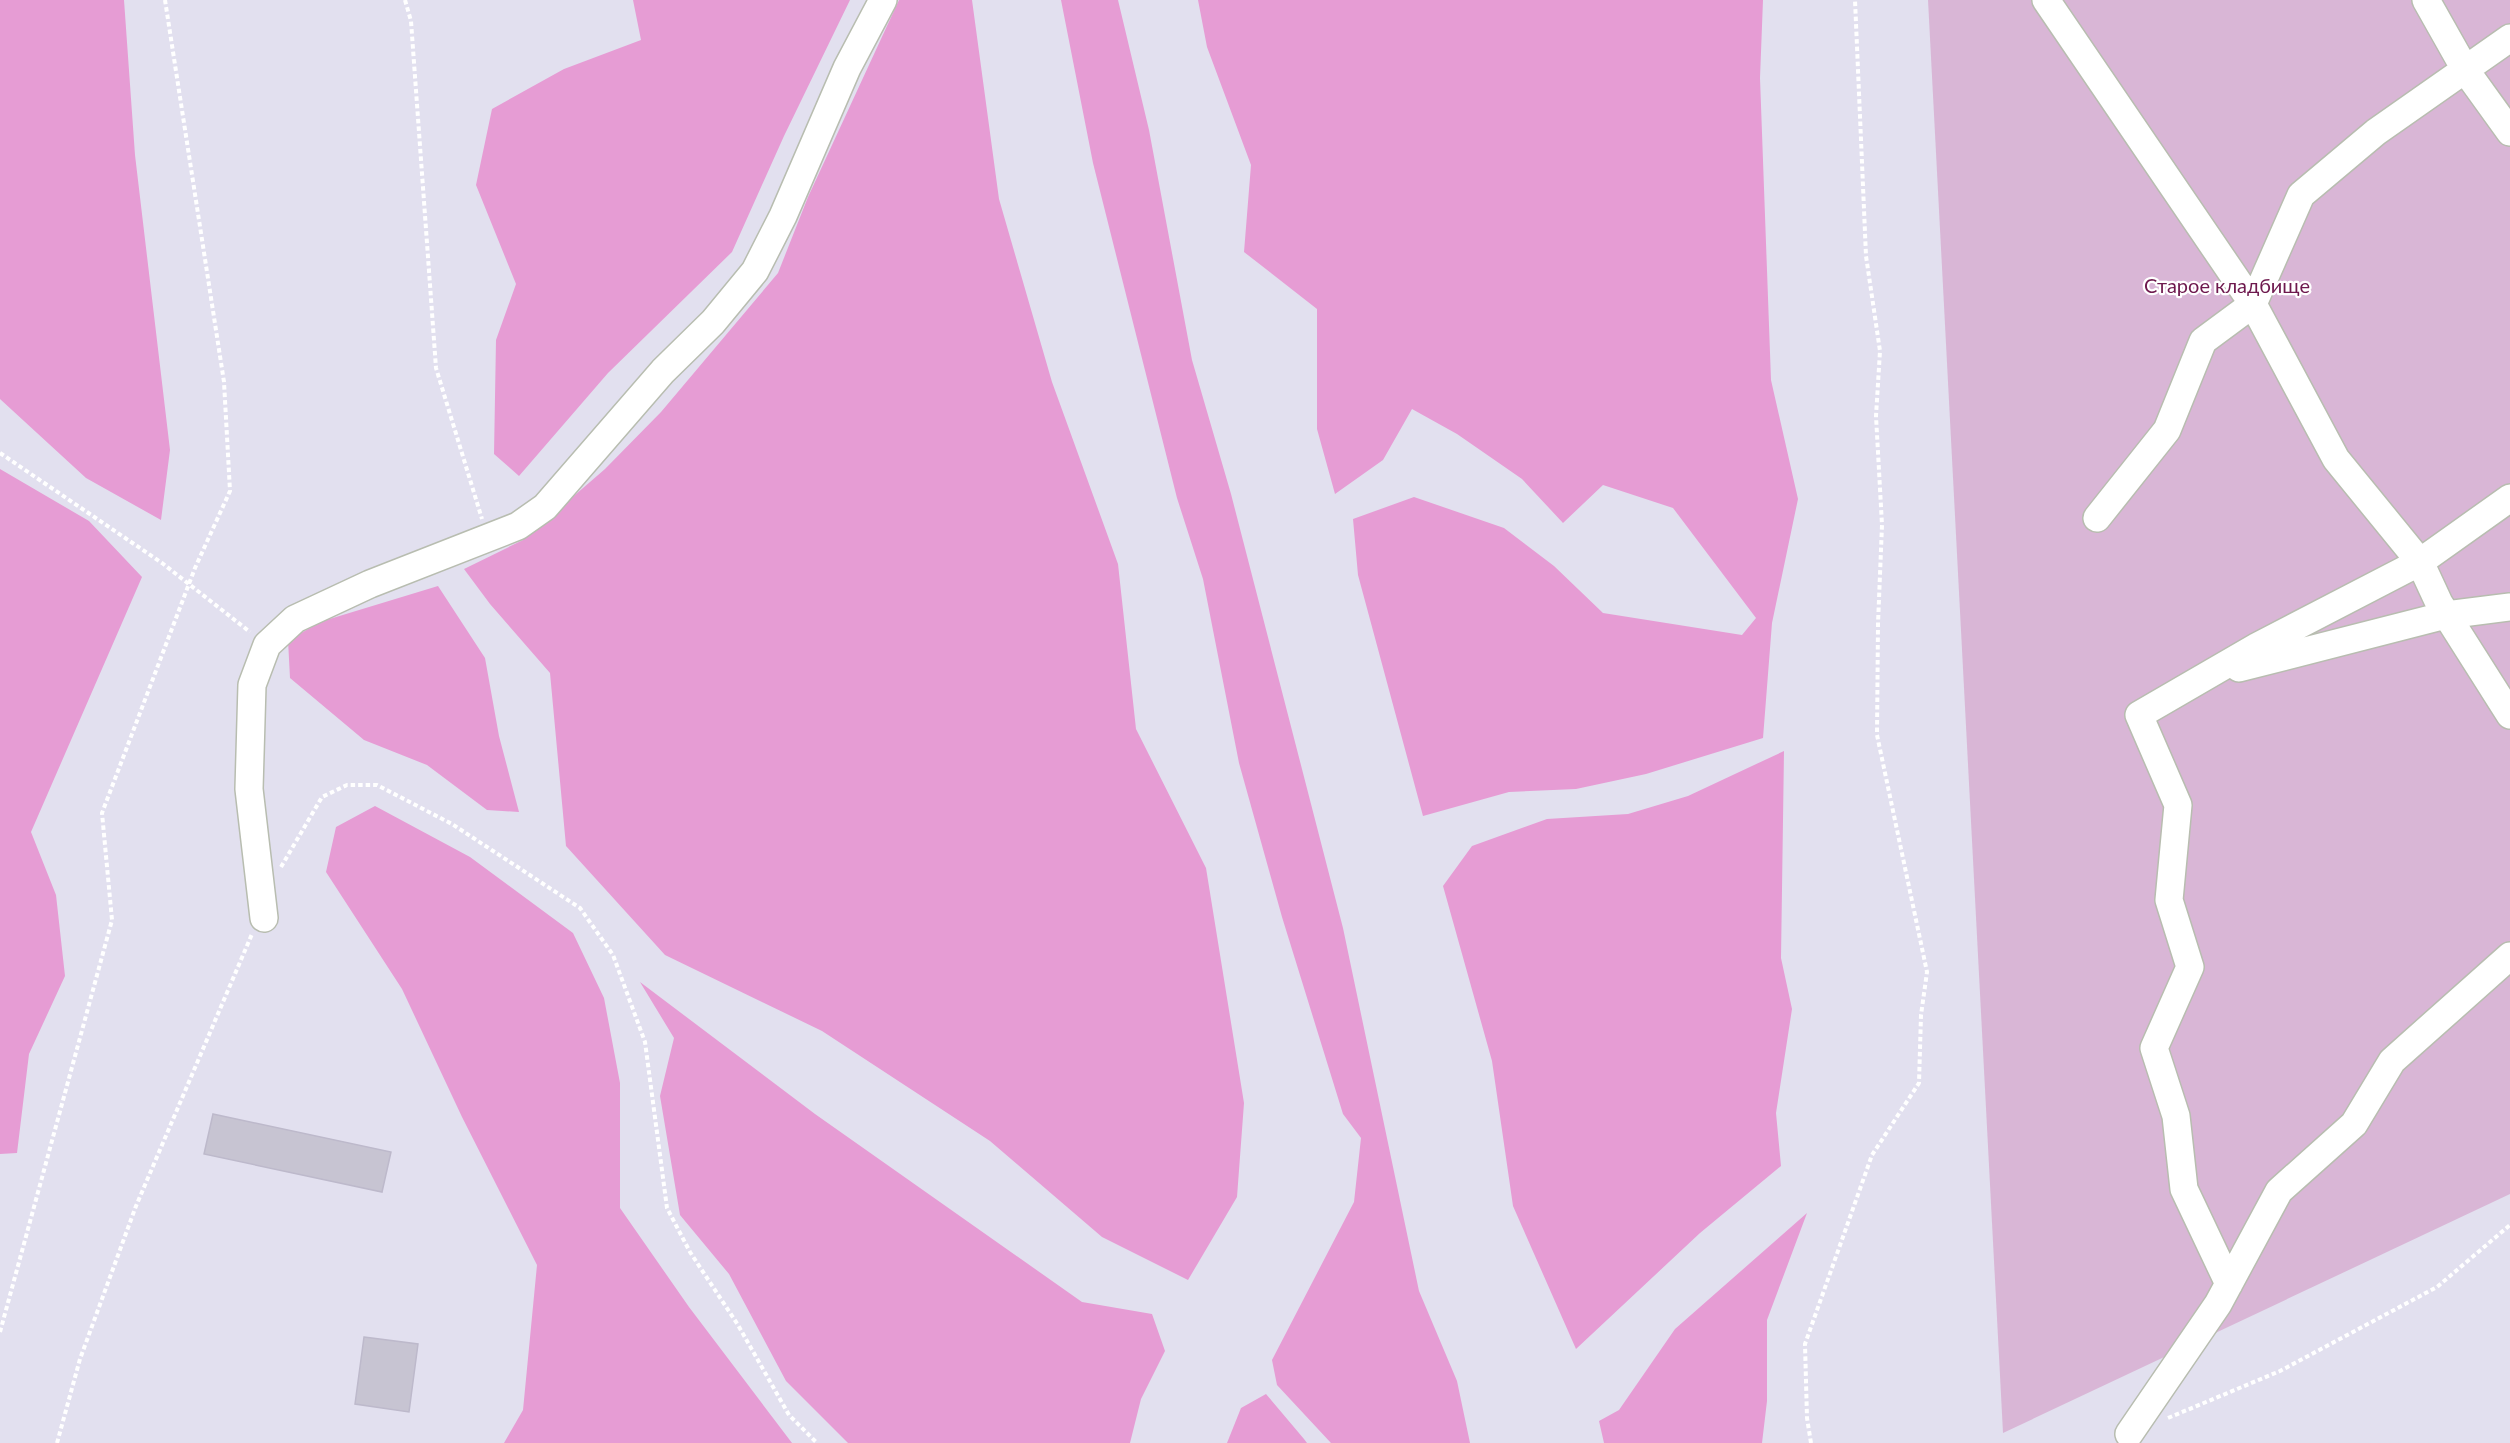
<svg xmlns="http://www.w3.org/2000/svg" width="2510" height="1443" viewBox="0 0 2510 1443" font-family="Lato,sans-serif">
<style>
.green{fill:#e69cd4}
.cemetery{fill:#d9b6d6}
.building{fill:#c7c4d2;stroke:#bdb9cb;stroke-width:1.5}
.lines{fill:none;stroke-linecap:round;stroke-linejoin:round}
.minor-casing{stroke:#b8bdb0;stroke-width:30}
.path{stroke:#fff;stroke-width:4;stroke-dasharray:4.5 3;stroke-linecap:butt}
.minor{stroke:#fff;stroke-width:27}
.labels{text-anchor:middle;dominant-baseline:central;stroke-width:4.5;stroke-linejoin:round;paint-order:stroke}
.park-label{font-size:20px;fill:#6e194e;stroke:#fff}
</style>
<rect width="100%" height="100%" fill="#e2e0ef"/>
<path class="green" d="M0,0H124L135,155L170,450L161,520L86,478L0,399Z
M633,0H850L784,136L732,252L608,373L519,476L494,454L496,340L516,284L476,185L492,109L564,69L641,40Z
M899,0H972L999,199L1052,382L1118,564L1136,729L1206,868L1244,1103L1237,1197L1188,1280L1102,1237L990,1141L822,1031L665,955L566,846L550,673L490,604L464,569L523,540L605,469L661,412L778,273L808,197Z
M1061,0H1118L1149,130L1192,360L1231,494L1343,928L1419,1291L1457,1381L1470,1443H1331L1277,1385L1272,1360L1354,1202L1361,1138L1343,1114L1282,917L1239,763L1203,579L1177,498L1093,163Z
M1198,0H1763L1760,78L1771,380L1798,499L1772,623L1763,738L1646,774L1576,789L1509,792L1423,816L1358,575L1353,519L1414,497L1504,528L1554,566L1603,613L1742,635L1756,618L1673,508L1603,485L1563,523L1522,479L1457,434L1412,409L1383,460L1335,494L1317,429V309L1244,252L1251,165L1207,47Z
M0,469L89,521L142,577L31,832L56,895L65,976L29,1054L17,1153L0,1154Z
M438,586L485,658L499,736L519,812L487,810L427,765L364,740L290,678L288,640L323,621Z
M1784,751L1781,958L1792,1009L1776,1113L1781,1166L1700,1233L1576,1349L1513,1206L1492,1061L1443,886L1472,846L1547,819L1628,814L1688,796Z
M375,806L470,857L573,933L604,998L620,1083V1208L689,1307L792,1443H504L523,1410L537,1265L462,1117L402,989L326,872L336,827Z
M640,982L815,1114L1082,1302L1152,1314L1165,1351L1141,1399L1130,1443H848L786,1381L729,1274L680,1215L660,1096L674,1038Z
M1807,1213L1767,1320V1401L1762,1443H1604L1599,1421L1619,1410L1675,1329Z
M1266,1394L1304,1439L1307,1443H1227L1241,1408Z"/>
<path class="cemetery" d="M1928,0H2510V1194L2003,1433Z"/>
<path class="building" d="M213,1114L391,1152L382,1192L204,1154Z
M364,1337L418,1344L409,1412L355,1404Z"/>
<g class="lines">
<g class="minor-casing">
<path id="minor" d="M2046,0L2253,304L2336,459L2420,562L2439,603L2510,715
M2426,0L2466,71L2510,132
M2097,518L2167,430L2203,341L2253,304L2301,195L2376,132L2510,38
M2239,668L2446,615L2510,607
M264,918L249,789L252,685L267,645L295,619L370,584L518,526L545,507L663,371L713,322L755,271L783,216L847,68L883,0
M2229,1284L2184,1189L2176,1116L2154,1048L2190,967L2169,900L2178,805L2139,715L2258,646L2420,562L2510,498
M2129,1434L2218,1304L2279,1191L2354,1124L2392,1061L2510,956"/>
</g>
<path class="path" d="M405,0L411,21L436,368L482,519
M0,453L162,563L250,632
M281,867L322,797L347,785H377L452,824L580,908L613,955L645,1042L667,1208L690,1252L738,1325L789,1415L817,1443
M0,1332L112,920L102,813L195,568L230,491L224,382L165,0
M2168,1418L2280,1371L2437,1287L2510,1225
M57,1443L80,1359L136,1206L252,934
M1811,1443L1807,1418L1805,1344L1872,1155L1919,1083L1921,1015L1927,972L1877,735L1878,624L1882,525L1876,416L1880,351L1866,256L1855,0"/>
<use href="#minor" class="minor"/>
</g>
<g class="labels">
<g class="park-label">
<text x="2227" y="285">Старое кладбище</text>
</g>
</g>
</svg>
